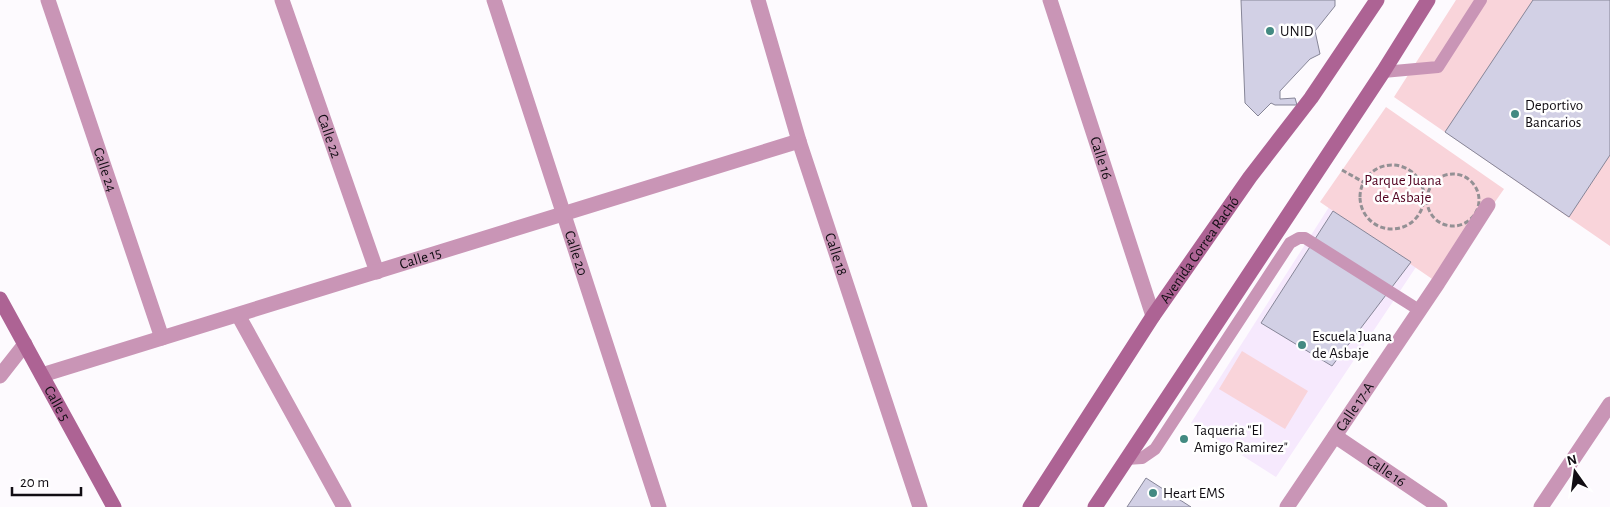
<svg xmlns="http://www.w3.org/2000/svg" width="1610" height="507" viewBox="0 0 1610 507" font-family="'Alegreya Sans',sans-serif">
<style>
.built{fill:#f6e9fd}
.park{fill:#f9d4da}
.building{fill:#d2d0e5;stroke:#868597}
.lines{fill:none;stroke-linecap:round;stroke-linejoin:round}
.path{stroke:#939094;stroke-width:3;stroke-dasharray:5 2.5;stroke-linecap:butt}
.lane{stroke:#c995b6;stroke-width:12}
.street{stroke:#c995b6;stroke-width:15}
.secondary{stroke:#ad6394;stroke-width:15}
.poi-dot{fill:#438a82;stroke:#fff;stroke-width:2}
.labels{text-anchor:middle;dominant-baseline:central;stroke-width:5;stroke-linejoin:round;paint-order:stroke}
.poi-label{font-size:15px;fill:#110d13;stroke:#fff;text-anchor:start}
.street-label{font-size:15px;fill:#110d13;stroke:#fff}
.park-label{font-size:15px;fill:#530321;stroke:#fff}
</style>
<rect width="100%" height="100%" fill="#fdfafe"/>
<path class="built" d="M1329,207L1416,267L1276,477L1191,423Z"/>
<path class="park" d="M1456,0H1610V246L1394,97Z
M1386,107L1504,189L1438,283L1320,202Z
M1242,351L1308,391L1285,429L1219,389Z"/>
<path class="building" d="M1241,0H1335V6L1315,31L1320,54L1310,59L1280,91V99L1295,98L1297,105H1275L1271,103L1258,116L1245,103Z
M1533,0H1610V155L1569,217L1445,132Z
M1333,211L1411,262L1332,366L1261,323Z
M1146,478L1191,507H1127Z"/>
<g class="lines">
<path class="path" d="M1360 197a32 32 0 1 1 64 0a32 32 0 1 1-64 0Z
M1342,170L1365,183
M1427 200a26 26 0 1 1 52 0a26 26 0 1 1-52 0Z"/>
<path class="lane" d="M1383,72L1438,67L1481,0
M1126,459L1142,458L1155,449L1290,243L1299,238H1305L1419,310"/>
<g class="street">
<path id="s1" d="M48,0L162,338"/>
<path id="s2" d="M282,0L377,272"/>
<path id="s3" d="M494,0L659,507"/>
<path id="s4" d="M758,0L799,141L920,507"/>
<path id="s5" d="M1050,0L1153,316"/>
<path d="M238,315L344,507"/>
<path id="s6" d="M42,375L799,141"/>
<path d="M0,376L25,344"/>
<path id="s7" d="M1335,436L1440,507"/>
<path id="s8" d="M1287,507L1438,283L1488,205"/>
<path d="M1541,507L1610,404"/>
</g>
<g class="secondary">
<path id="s9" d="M0,299L114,507"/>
<path id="s10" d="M1030,507L1153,316L1250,177L1311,98L1377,0"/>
<path d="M1095,507L1383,72L1428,0"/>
</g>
</g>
<g class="poi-dot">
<circle cx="1270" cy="31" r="5"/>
<circle cx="1515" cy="114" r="5"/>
<circle cx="1302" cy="345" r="5"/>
<circle cx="1184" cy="439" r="5"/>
<circle cx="1153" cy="493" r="5"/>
</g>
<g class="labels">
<g class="poi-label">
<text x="1280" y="31">UNID</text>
<text x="1525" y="105">Deportivo<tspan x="1525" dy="17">Bancarios</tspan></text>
<text x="1312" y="336">Escuela Juana<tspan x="1312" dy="17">de Asbaje</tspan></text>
<text x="1194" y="430">Taqueria "El<tspan x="1194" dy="17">Amigo Ramirez"</tspan></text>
<text x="1163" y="493">Heart EMS</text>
</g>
<g class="street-label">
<text stroke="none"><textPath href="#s2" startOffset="144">Calle 22</textPath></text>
<text stroke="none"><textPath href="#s5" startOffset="166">Calle 16</textPath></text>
<text stroke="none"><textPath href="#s1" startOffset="179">Calle 24</textPath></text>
<text stroke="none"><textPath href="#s10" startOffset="308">Avenida Correa Rachó</textPath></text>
<text stroke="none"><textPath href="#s3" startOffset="266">Calle 20</textPath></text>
<text stroke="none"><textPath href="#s4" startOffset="266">Calle 18</textPath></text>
<text stroke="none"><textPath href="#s6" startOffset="396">Calle 15</textPath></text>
<text stroke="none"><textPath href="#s9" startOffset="119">Calle 5</textPath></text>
<text stroke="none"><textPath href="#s8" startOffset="121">Calle 17-A</textPath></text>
<text stroke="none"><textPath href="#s7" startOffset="62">Calle 16</textPath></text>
</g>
<g class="park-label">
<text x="1403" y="180">Parque Juana<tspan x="1403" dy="17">de Asbaje</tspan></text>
</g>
</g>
<g transform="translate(1575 472) rotate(346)" stroke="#ffffff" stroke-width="4" paint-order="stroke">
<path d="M0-4L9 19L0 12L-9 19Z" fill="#110d13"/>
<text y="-8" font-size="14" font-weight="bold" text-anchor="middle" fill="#110d13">N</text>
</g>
<path d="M12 487v8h69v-8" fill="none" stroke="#110d13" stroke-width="2.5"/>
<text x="20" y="487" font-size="15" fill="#110d13" stroke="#ffffff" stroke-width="4" paint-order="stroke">20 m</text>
</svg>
